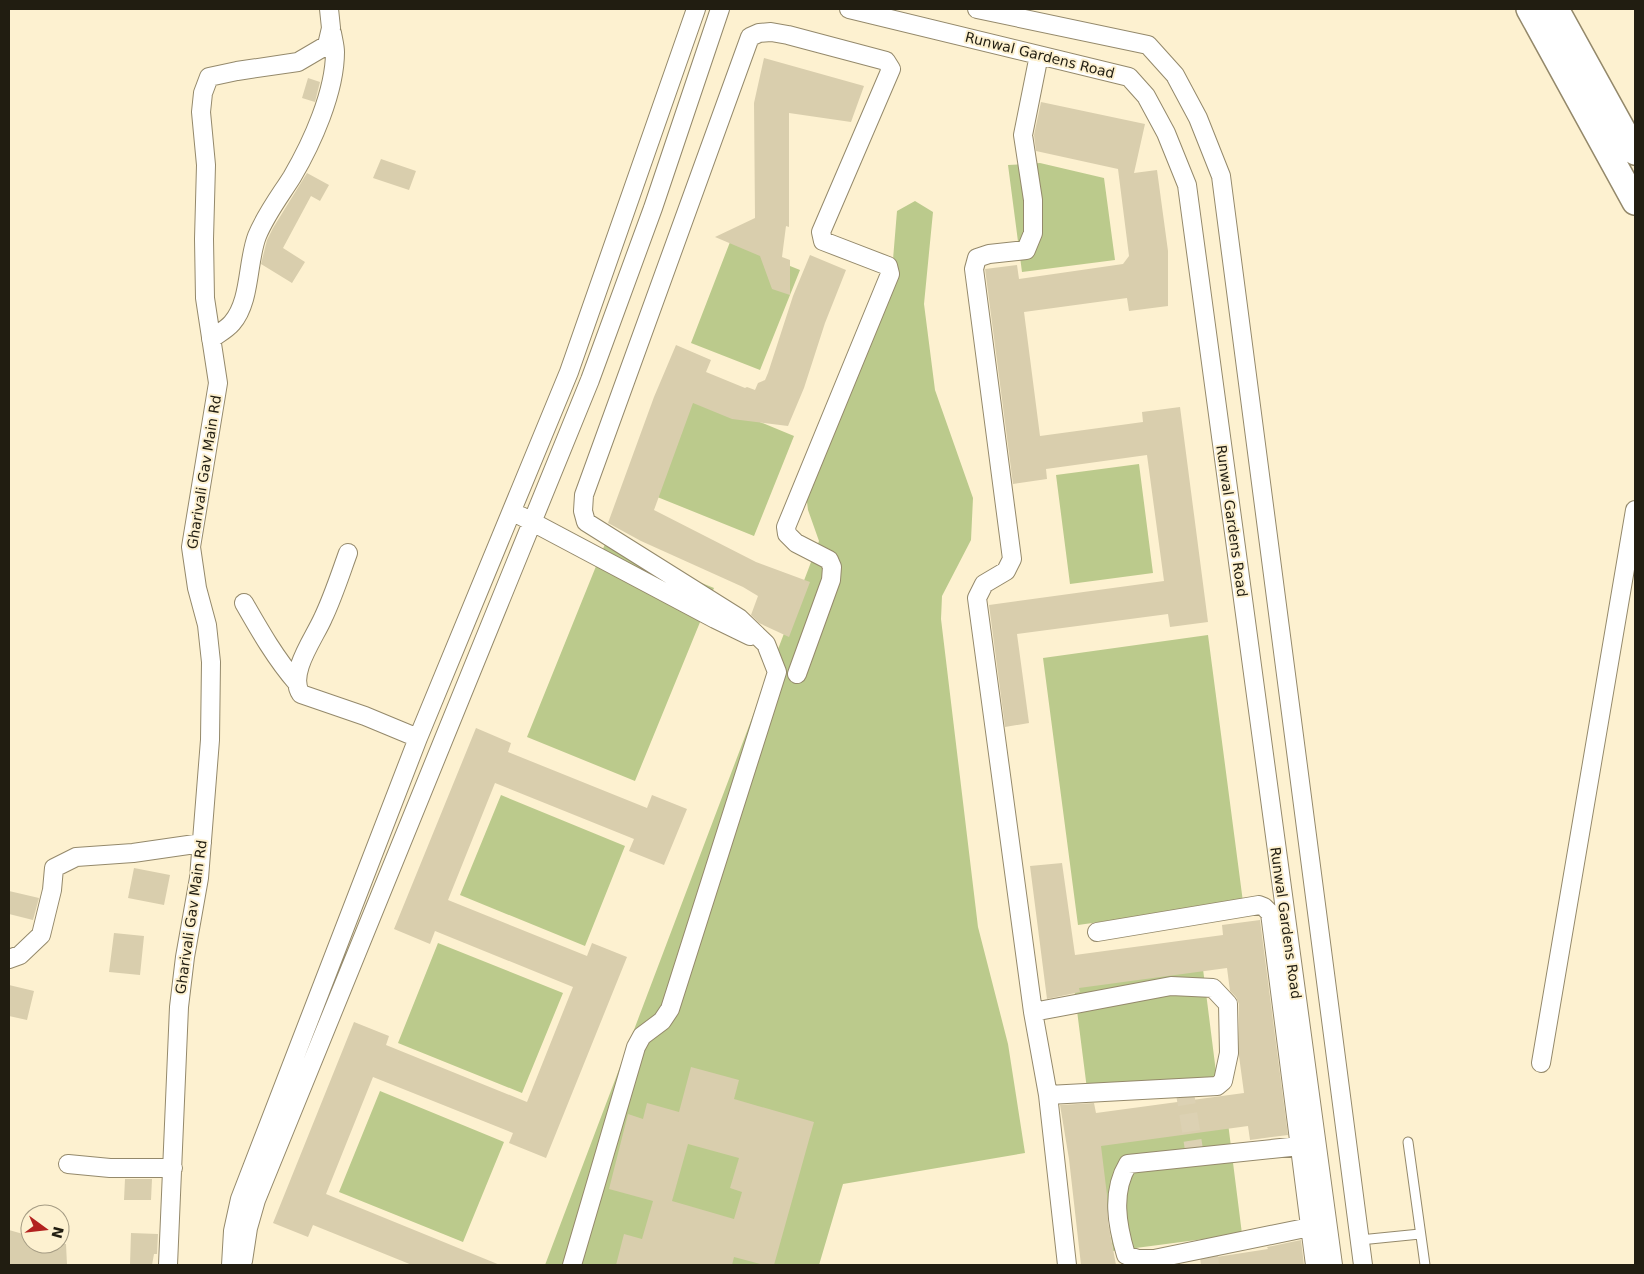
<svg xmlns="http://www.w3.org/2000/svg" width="1644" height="1274" viewBox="0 0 1644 1274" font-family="'DejaVu Sans',sans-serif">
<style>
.green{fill:#bbca8c}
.building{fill:#d9cead;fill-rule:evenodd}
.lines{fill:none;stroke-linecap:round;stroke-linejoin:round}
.street-tunnel{stroke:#dcd1b3;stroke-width:18;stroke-dasharray:18 9;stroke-linecap:butt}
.lane-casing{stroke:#94896b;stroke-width:11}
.street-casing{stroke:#94896b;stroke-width:20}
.secondary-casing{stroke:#94896b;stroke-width:28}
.lane{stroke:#fff;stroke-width:9}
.street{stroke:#fff;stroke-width:18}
.secondary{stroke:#fff;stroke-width:25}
.labels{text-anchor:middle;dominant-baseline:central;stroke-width:4;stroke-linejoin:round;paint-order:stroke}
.street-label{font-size:14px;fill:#211d11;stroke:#fdf1d0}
</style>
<rect width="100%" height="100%" fill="#fdf1d0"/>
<path class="green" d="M1040,163L1104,178L1115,260L1022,272L1008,165Z
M915,201L933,212L924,304L935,390L973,498L971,540L942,596L941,619L978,927L1008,1044L1025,1153L843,1184L819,1265H545L819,541L808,510L805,486L890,296L897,211Z
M730,242L800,270L760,370L691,343Z
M670,385L794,436L754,536L630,486Z
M1139,464L1153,573L1070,584L1056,475Z
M605,544L714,588L635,781L527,737Z
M1208,635L1243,902L1078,925L1043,658Z
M501,795L625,846L585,946L460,895Z
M438,943L563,993L522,1093L398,1043Z
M1203,969L1217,1080L1088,1097L1074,987Z
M380,1091L504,1142L463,1242L339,1192Z
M1228,1123L1242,1234L1113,1251L1098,1141Z"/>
<path class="building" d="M764,58L864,86L851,122L789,113V227L786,226L782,257L790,260V295L772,289L760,256L715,237L755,218L754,103Z
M308,78L320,82L315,102L302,98Z
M1041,102L1145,124L1134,173L1157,170L1168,251V306L1129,311L1127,298L1024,312L1040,436L1143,422L1142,412L1180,407L1208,622L1170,627L1168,614L1017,634L1029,723L1005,727L989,605L1164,581L1147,455L1046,469L1047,479L1013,484L985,269L1017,265L1019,279L1123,264L1129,256L1118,169L1036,151L1034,135Z
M381,159L416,171L409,190L373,178Z
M307,173L329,185L320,201L311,196L283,248L305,262L292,283L261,264L267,240L273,228Z
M810,255L846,270L825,323L804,388L788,426L732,419L693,403L654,510L756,562L810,582L789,637L759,623L751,615L758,596L743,587L641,541L608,523L654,397L676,345L711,360L706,372L745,388L747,387L755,390L758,383L765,380L768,373L793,296Z
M476,728L511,743L508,752L647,808L652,795L687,809L664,865L629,851L634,839L495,783L448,900L587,956L592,943L627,957L546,1158L509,1143L513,1133L373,1077L326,1194L500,1265H412L313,1225L308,1237L273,1223L354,1022L389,1036L386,1045L527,1102L573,987L435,931L430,944L394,929Z
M1062,863L1075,955L1223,935L1222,925L1260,920L1288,1135L1250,1140L1248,1126L1101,1146L1107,1195L1108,1222L1116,1265H1081L1069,1159L1060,1105L1094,1103L1096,1113L1244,1093L1239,1056V1004L1236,997L1230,991L1227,968L1079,988L1080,992L1047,999L1030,866Z
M134,868L170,875L164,905L128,898Z
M9,891L39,898L33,920L9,914Z
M114,933L144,936L140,975L109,972Z
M9,985L34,991L27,1020L9,1016Z
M691,1067L739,1080L734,1099L814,1122L774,1265H764L734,1257L732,1265H616L624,1234L642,1239L653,1201L609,1189L628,1114L643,1119L647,1103L679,1112ZM688,1144L739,1158L730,1188L742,1192L734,1219L672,1201Z
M125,1179H152L151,1200H124Z
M9,1230L30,1236V1244H66L67,1265H9Z
M131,1233L158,1234L157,1254H154L152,1265H130Z
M1301,1240L1304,1265H1210V1258L1268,1249L1267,1247Z"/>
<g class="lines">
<path class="street-tunnel" d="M1184,1087L1195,1156
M1208,1248L1210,1265"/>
<g class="lane-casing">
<path id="lane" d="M1408,1142L1425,1265
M1360,1240L1420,1234"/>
</g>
<g class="street-casing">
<path id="street" d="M849,9L1129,77L1146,96L1166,133L1187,185L1333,1265
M977,9L1148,45L1175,75L1198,118L1221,176L1363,1265
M1039,55L1023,135L1033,200V233L1026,250L989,254L977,258L974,269L1012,559L1006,571L984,584L977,598L1033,1012L1048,1095L1067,1265
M211,339C218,334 227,329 232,323C251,301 247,262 257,236C266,214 280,196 292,177C312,143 335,92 335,52C335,46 333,39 332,33
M521,516L715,619L750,636
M348,553C340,575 333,597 323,618C315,637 287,674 301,694L365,716L418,738
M244,603C260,631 276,659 297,683
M1097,932L1259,905L1264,907L1270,913L1315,1265
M9,959L20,955L41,935L52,890L54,868L76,857L133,853L202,843
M1033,1012L1171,986L1213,988L1228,1004L1229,1053L1223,1081L1217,1086L1048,1095
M1541,1063L1635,510
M1300,1146L1128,1164C1111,1192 1117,1225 1126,1255L1138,1259H1154L1310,1227
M68,1164L110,1168H173
M243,1261L248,1228L256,1200L590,380L653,208L720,9
M168,1265L179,1007L185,957L199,878L210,740L211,662L207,625L197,588L191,547L218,383L205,298L204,239L206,165L201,112L203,93L209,77L237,71L298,62L327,45L331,28L329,9
M231,1265L233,1231L240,1199L418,738L569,372L696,9
M572,1265L636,1047L642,1036L662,1021L670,1009L777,672L766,644L739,618L586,522L583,511L584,495L750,37L759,33L771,32L788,35L886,61L891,69L821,232L823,241L888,266L890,274L786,527L787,534L796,543L829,560L832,567L831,580L797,674"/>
</g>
<g class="secondary-casing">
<path id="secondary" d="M1529,9L1635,202
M1556,9L1635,152"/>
</g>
<use href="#lane" class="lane"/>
<use href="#street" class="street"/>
<use href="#secondary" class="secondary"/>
</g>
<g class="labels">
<g class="street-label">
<text transform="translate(1040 55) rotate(14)">Runwal Gardens Road</text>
<text transform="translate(204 472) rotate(-81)">Gharivali Gav Main Rd</text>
<text transform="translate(1232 521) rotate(82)">Runwal Gardens Road</text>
<text transform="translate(191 917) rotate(-82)">Gharivali Gav Main Rd</text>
<text transform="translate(1286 923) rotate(82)">Runwal Gardens Road</text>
</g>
</g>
<rect width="1644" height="1274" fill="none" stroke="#211d11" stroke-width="20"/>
<g transform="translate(45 1229) rotate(105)"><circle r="24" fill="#fdf1d0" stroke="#a59c84"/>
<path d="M0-4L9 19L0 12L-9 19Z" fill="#b2221f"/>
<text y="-8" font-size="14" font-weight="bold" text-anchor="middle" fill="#211d11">N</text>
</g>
</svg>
